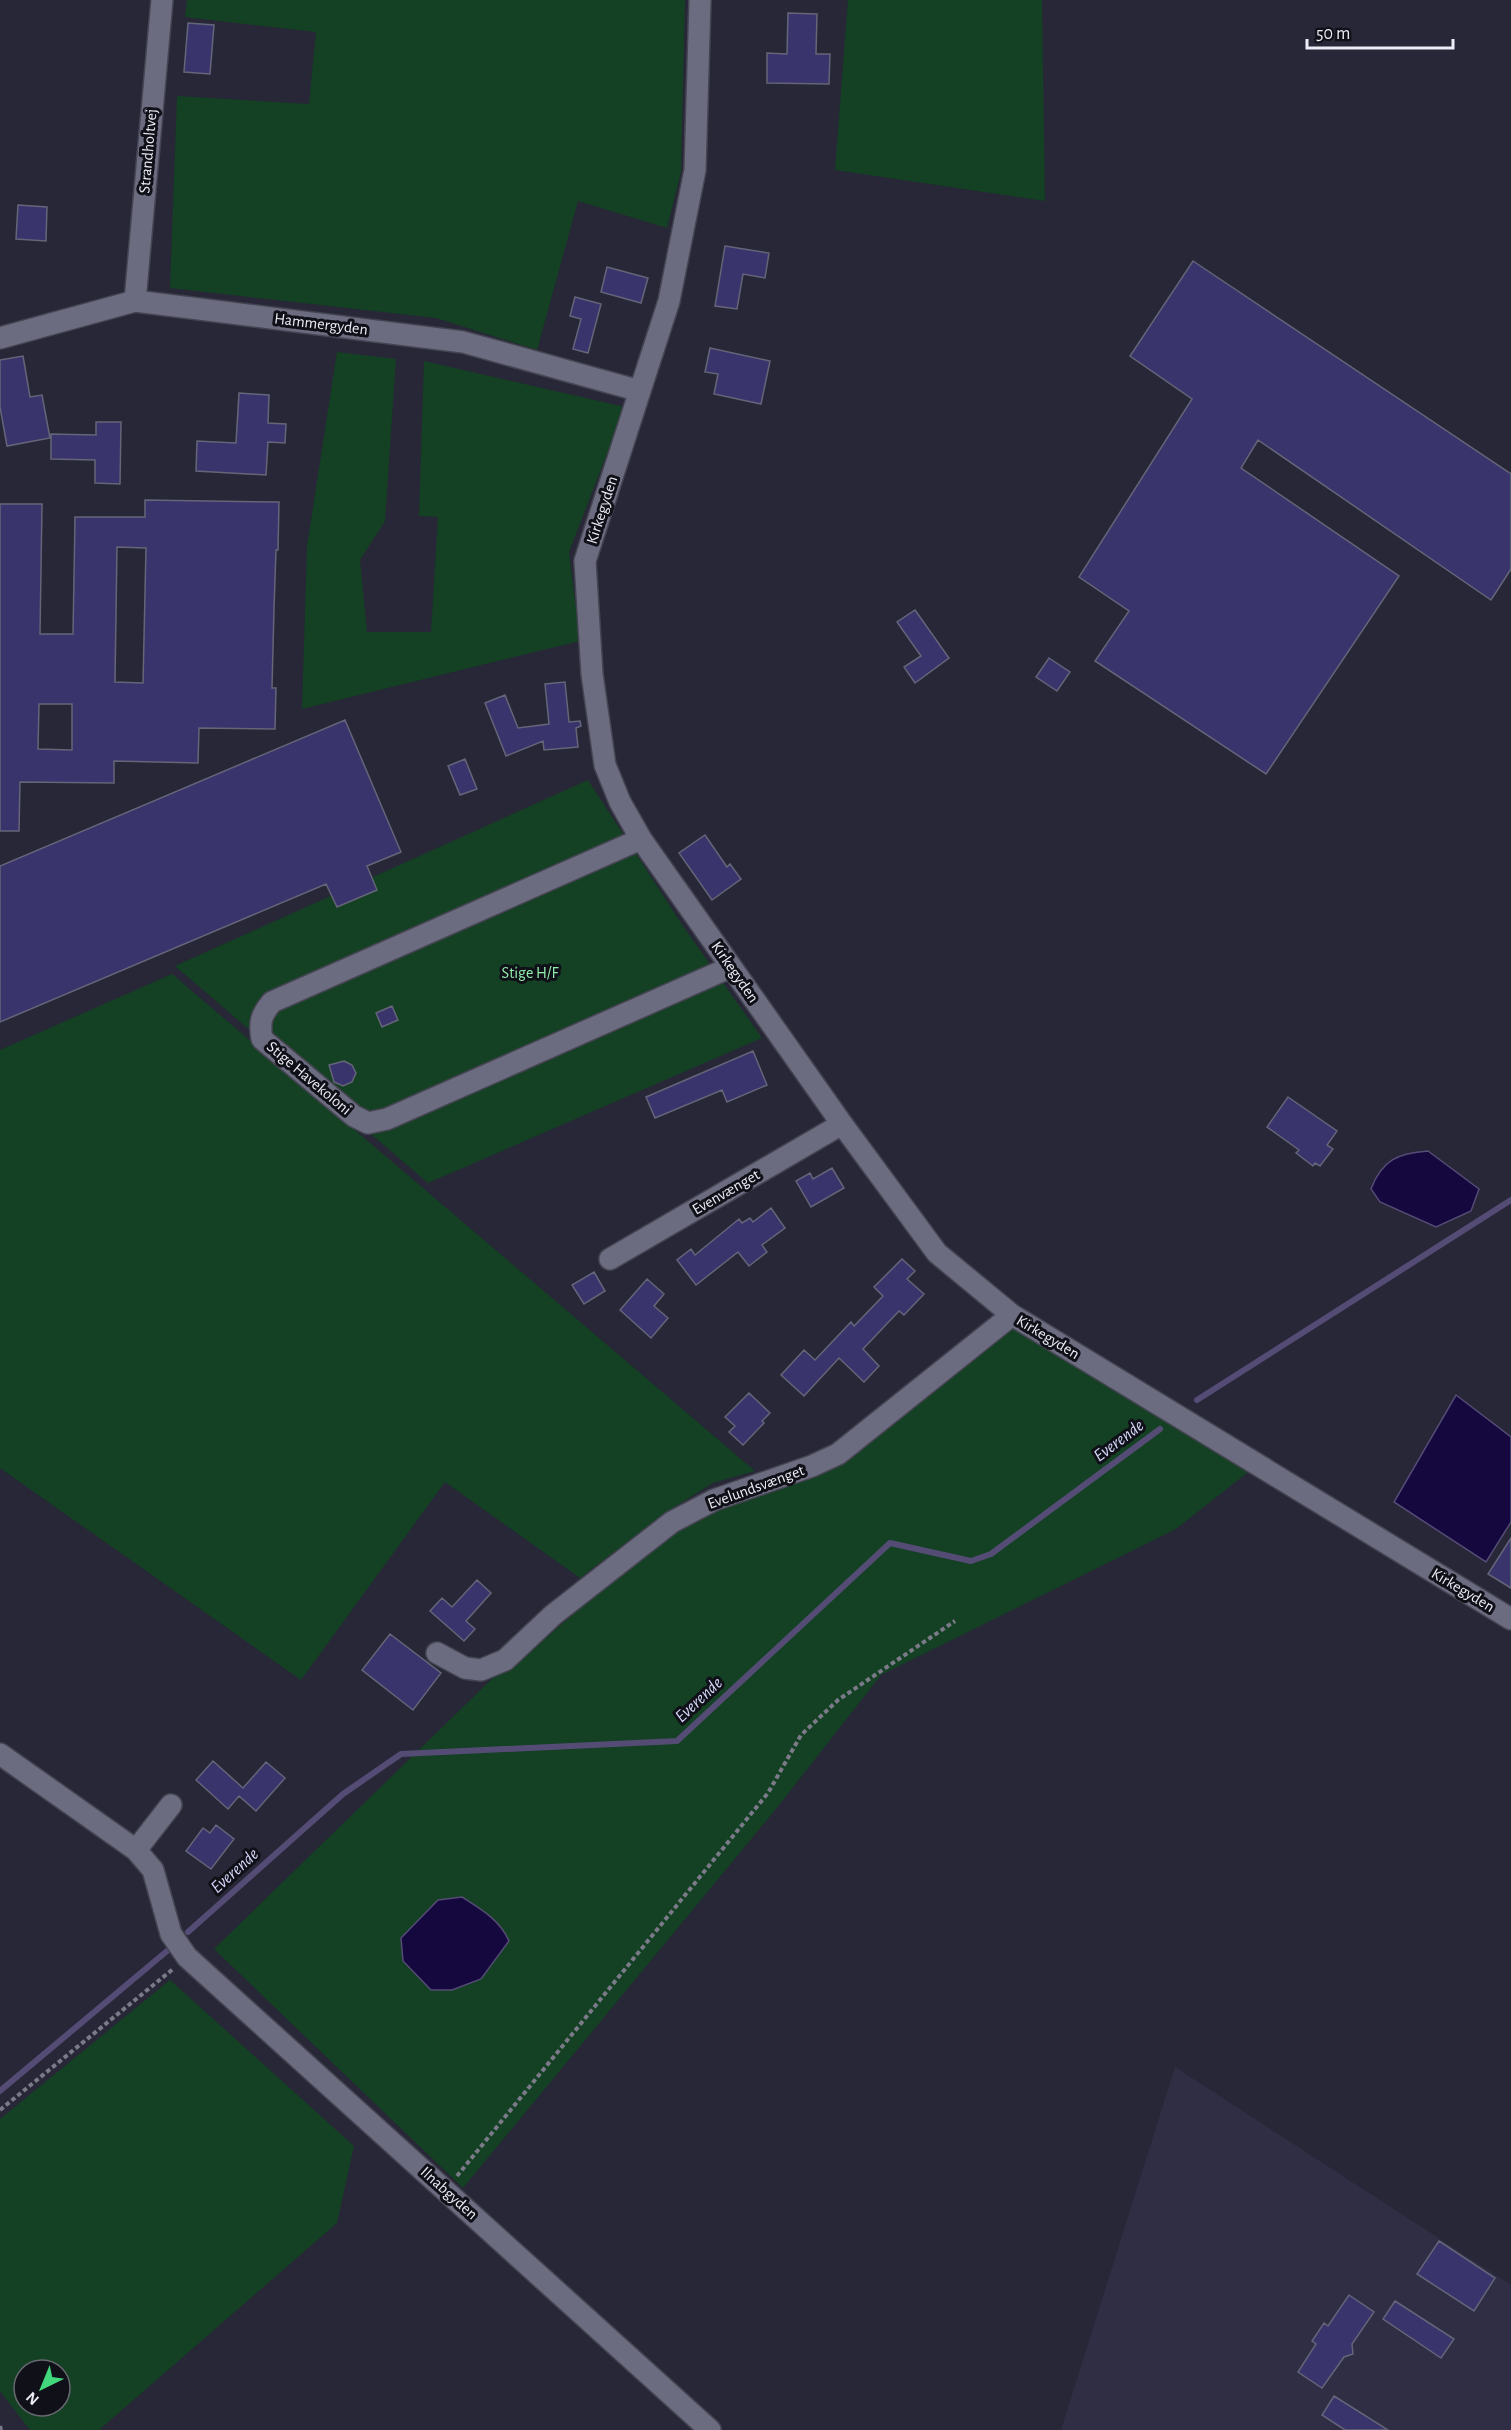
<svg xmlns="http://www.w3.org/2000/svg" width="1511" height="2430" viewBox="0 0 1511 2430" font-family="'Alegreya Sans',sans-serif">
<style>
.built{fill:#2f2e45}
.green{fill:#144023;fill-rule:evenodd}
.water{fill:#14083e;stroke:#554c76;stroke-width:1.5}
.lines{fill:none;stroke-linecap:round;stroke-linejoin:round}
.stream{stroke:#554c76;stroke-width:6}
.building{fill:#3a346d;stroke:#646578;stroke-width:1.5;fill-rule:evenodd}
.minor-casing{stroke:#454452;stroke-width:24}
.path{stroke:#7a7a88;stroke-width:4;stroke-dasharray:4.5 3;stroke-linecap:butt}
.minor{stroke:#6c6c80;stroke-width:21}
.labels{text-anchor:middle;dominant-baseline:central;stroke-width:6;stroke-linejoin:round;paint-order:stroke}
.street-label{font-size:16px;fill:#ececf7;stroke:#101018}
.park-label{font-size:16px;fill:#93edad;stroke:#101018}
.water-label{font-size:18px;font-style:italic;fill:#d5d6fa;stroke:#101018}
</style>
<rect width="100%" height="100%" fill="#272737"/>
<path class="built" d="M1175,2067L1511,2285V2430H1061Z"/>
<path class="green" d="M187,0H685L681,172L667,228L578,201L537,350L436,318L170,288L177,96L309,104L316,32L185,17Z
M848,0H1042L1045,201L835,170Z
M337,352L396,359L385,521L360,560L367,632H431L438,517L419,516L424,361L625,407L569,552L580,641L302,709L307,546Z
M588,780L683,926L762,1038L428,1183L175,966Z
M172,974L755,1471L713,1483L665,1513L580,1578L445,1482L301,1680L0,1468V1050Z
M1013,1328L1252,1469L1176,1529L881,1675L776,1809L463,2188L214,1949L499,1672L518,1662L605,1587L678,1531L729,1504L840,1465Z
M170,1980L354,2146L337,2223L99,2430H30L0,2391V2119ZM24,2370H60V2406H24Z"/>
<path class="water" d="M1428,1151L1479,1189L1471,1211L1436,1227L1380,1202L1371,1189C1382,1160 1398,1153 1428,1151Z
M1456,1395L1511,1437V1522L1486,1562L1394,1502Z
M462,1897C481,1909 500,1920 509,1941L481,1979L452,1990H431L403,1961L401,1938L438,1900Z"/>
<g class="lines">
<path class="stream" d="M1197,1400L1511,1200
M188,1932L343,1794L401,1754L677,1741L890,1543L971,1561L991,1554L1160,1429
M0,2091L167,1951"/>
</g>
<path class="building" d="M788,13L817,14L816,54H830L829,84L767,83V53L787,54Z
M188,23L214,25L210,74L184,72Z
M18,205L47,207L46,241L16,239Z
M725,246L769,253L765,278L743,274L737,309L715,306Z
M1193,261L1511,474V569L1491,600L1258,440L1241,468L1399,576L1266,774L1095,661L1129,611L1079,577L1192,399L1130,356Z
M607,267L648,278L641,303L601,292Z
M575,297L601,304L588,353L573,349L581,319L570,316Z
M710,348L770,361L761,404L714,394L718,374L705,372Z
M23,356L30,397L42,395L50,438L7,446L0,407V360Z
M239,393L269,395L268,423L286,424L285,443L268,442L266,475L196,471L197,441L236,443Z
M96,422H121L120,484L95,483V460L51,459V434L96,435Z
M145,500L279,502L278,550H276L274,609L272,688H276L275,729L199,728L198,763L114,761V783L20,782L19,831H0V504H42L40,634H73L75,517H145ZM117,547L146,548L143,683L115,682ZM39,704H72V750L38,749Z
M915,610L949,658L915,683L904,667L921,656L897,622Z
M1049,658L1070,672L1057,691L1036,677Z
M565,682L569,722L580,721L581,726L576,728L578,747L544,750L543,741L506,756L485,703L505,695L518,728L549,724L545,684Z
M345,720L401,852L367,866L377,890L337,907L326,884L0,1022V866Z
M465,759L477,789L460,795L448,766Z
M705,835L727,867L730,864L741,879L712,900L679,853Z
M392,1006L398,1020L382,1027L376,1013Z
M753,1051L767,1085L727,1102L722,1090L655,1118L646,1097Z
M344,1061L352,1065L356,1073L352,1082L343,1086L334,1082L329,1065Z
M1288,1097L1337,1131L1327,1145L1333,1149L1320,1166L1315,1163L1313,1166L1296,1153L1299,1150L1267,1127Z
M832,1168L844,1188L811,1207L796,1181L810,1173L813,1179Z
M771,1208L785,1228L762,1245L767,1252L749,1266L738,1252L696,1285L677,1260L691,1249L695,1255L739,1219L742,1223L750,1218L753,1222Z
M902,1259L915,1271L907,1279L924,1294L904,1315L899,1311L863,1349L879,1366L864,1382L839,1358L804,1396L781,1375L804,1350L815,1360L851,1322L854,1326L883,1296L874,1287Z
M594,1272L605,1291L584,1304L572,1285Z
M647,1279L664,1294L654,1306L668,1318L651,1338L620,1310Z
M749,1393L770,1413L762,1421L764,1423L743,1445L729,1432L735,1426L725,1417Z
M1511,1538V1588L1488,1574Z
M477,1580L491,1593L466,1621L475,1629L464,1641L430,1611L442,1598L452,1607Z
M390,1634L441,1673L413,1710L362,1670Z
M213,1761L243,1788L266,1762L285,1778L256,1811L239,1796L228,1809L196,1780Z
M216,1825L234,1839L211,1869L186,1851L203,1828L210,1833Z
M1439,2241L1495,2278L1474,2311L1417,2274Z
M1349,2295L1374,2312L1352,2344L1353,2354L1344,2357L1322,2388L1298,2372L1316,2344L1312,2341L1324,2323L1328,2326Z
M1395,2301L1454,2339L1441,2358L1383,2319Z
M1334,2396L1388,2430H1345L1322,2415Z"/>
<g class="lines">
<g class="minor-casing">
<path id="minor" d="M700,0L695,170L669,301L585,561L592,674L605,765L620,802L641,839L842,1124L937,1253L1012,1315L1511,1619
M135,301L162,0
M0,338L135,301L463,342L640,391
M641,839L272,1002C261,1015 259,1022 262,1039L354,1116L368,1123L387,1119L731,967
M610,1259L842,1124
M437,1653L465,1668L481,1670L505,1660L553,1615L672,1522L714,1500L812,1466L838,1454L1012,1315
M0,1754L136,1850L153,1870L171,1934L187,1957L710,2430
M136,1850L171,1805"/>
</g>
<path class="path" d="M0,2110L173,1969
M457,2176L768,1793L801,1735L838,1700L955,1621
M0,2426L1,2430"/>
<use href="#minor" class="minor"/>
</g>
<g class="labels">
<g class="street-label">
<text transform="translate(148 151) rotate(-85)">Strandholtvej</text>
<text transform="translate(321 324) rotate(7)">Hammergyden</text>
<text transform="translate(602 510) rotate(-72)">Kirkegyden</text>
<text transform="translate(735 972) rotate(55)">Kirkegyden</text>
<text transform="translate(309 1078) rotate(40)">Stige Havekoloni</text>
<text transform="translate(726 1192) rotate(-30)">Evenvænget</text>
<text transform="translate(1048 1337) rotate(31)">Kirkegyden</text>
<text transform="translate(756 1487) rotate(-20)">Evelundsvænget</text>
<text transform="translate(1463 1590) rotate(31)">Kirkegyden</text>
<text transform="translate(449 2193) rotate(42)">Ilnabgyden</text>
</g>
<g class="park-label">
<text x="530" y="973">Stige H/F</text>
</g>
<g class="water-label">
<text transform="translate(1119 1441) rotate(-37)">Everende</text>
<text transform="translate(699 1700) rotate(-43)">Everende</text>
<text transform="translate(235 1871) rotate(-42)">Everende</text>
</g>
</g>
<g transform="translate(42 2388) rotate(223)"><circle r="28" fill="#101018" stroke="#686871" stroke-width="1.5"/>
<path d="M0-4.5L10 22L0 15L-10 22Z" fill="#42d77c"/>
<text y="-9" font-size="16" font-weight="bold" text-anchor="middle" fill="#ececf7">N</text>
</g>
<path d="M1307 39v9h146v-9" fill="none" stroke="#ececf7" stroke-width="3"/>
<text x="1316" y="39" font-size="18" fill="#ececf7" stroke="#101018" stroke-width="4.5" paint-order="stroke">50 m</text>
</svg>
